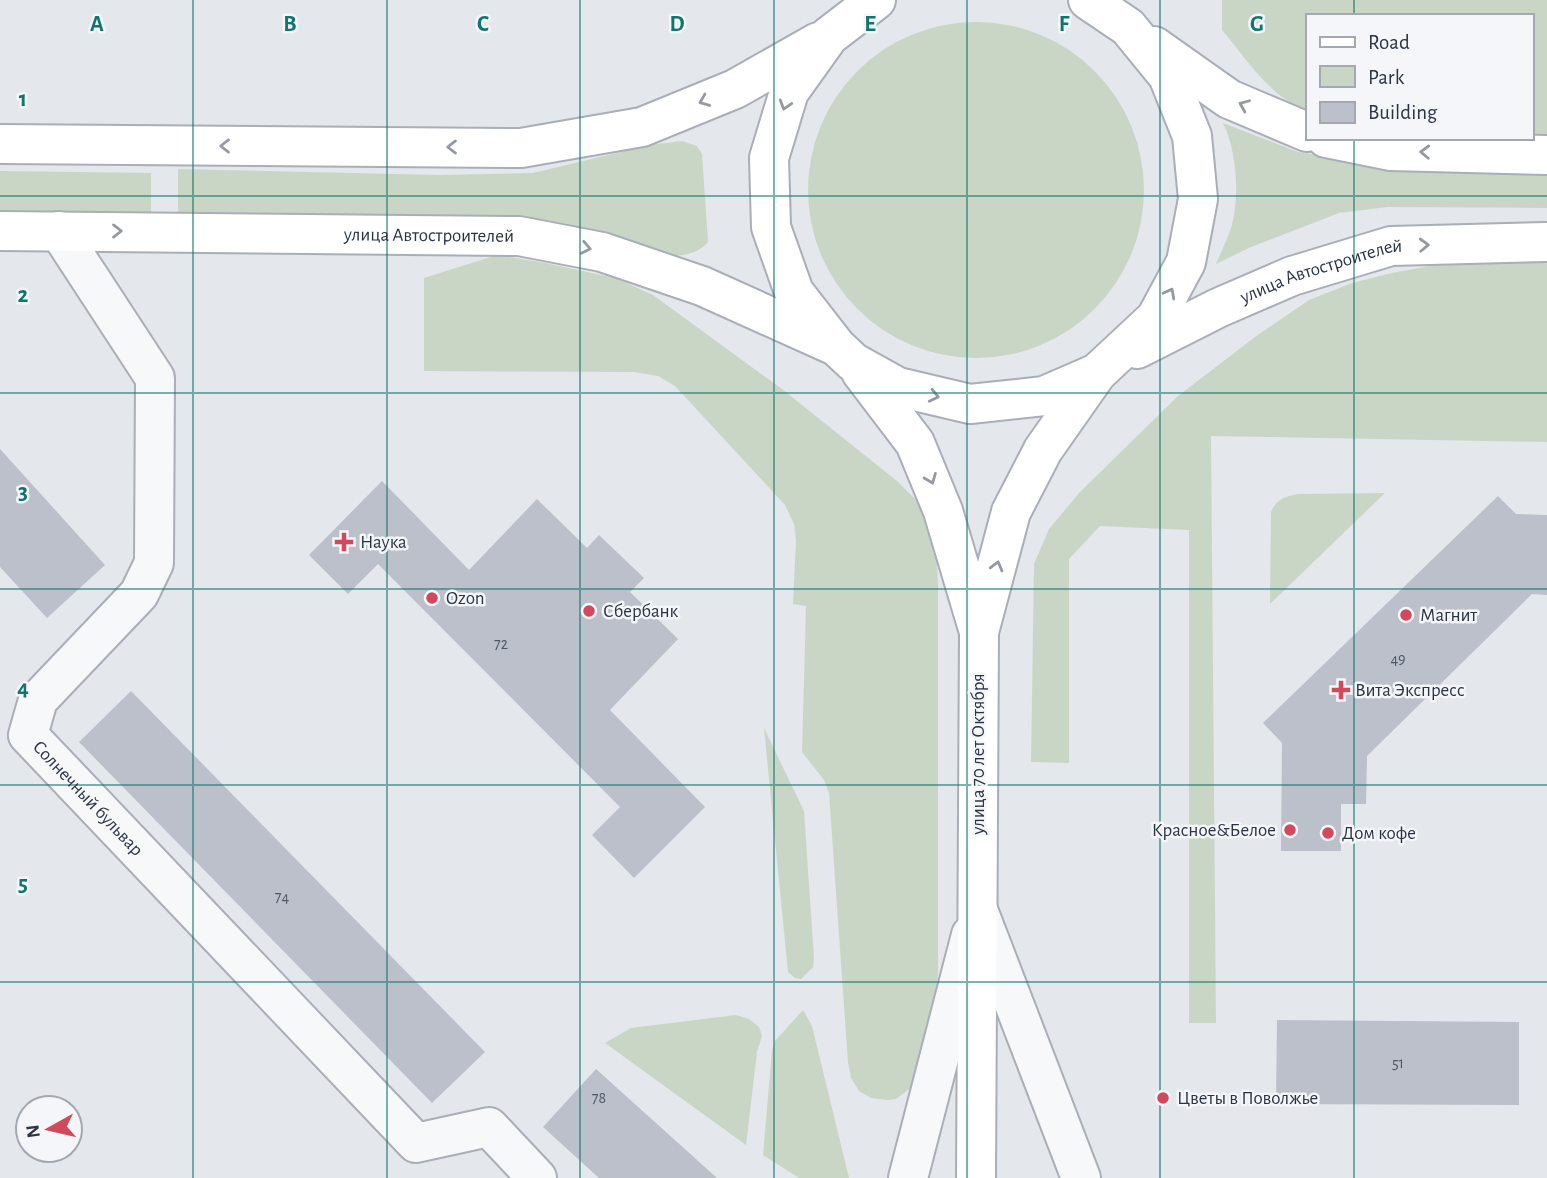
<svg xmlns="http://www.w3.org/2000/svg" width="1547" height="1178" viewBox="0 0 1547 1178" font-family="'Alegreya Sans',sans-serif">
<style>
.green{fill:#c9d6c5}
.building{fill:#bbc0ca}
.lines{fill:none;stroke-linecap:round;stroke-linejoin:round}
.street-casing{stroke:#a9aeb7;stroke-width:42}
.secondary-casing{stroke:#a9aeb7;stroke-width:42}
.street{stroke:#f7f8fa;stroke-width:38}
.secondary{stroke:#fff;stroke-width:38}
.oneway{stroke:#959aa2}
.grid{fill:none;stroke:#0f766e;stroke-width:2;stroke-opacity:0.55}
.poi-dot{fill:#d1495b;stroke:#f4f6f9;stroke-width:2.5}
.labels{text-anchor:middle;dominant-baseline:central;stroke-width:5;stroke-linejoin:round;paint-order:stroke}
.number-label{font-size:16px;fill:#4f5766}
.street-label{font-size:19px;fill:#2b3445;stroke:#f4f6f9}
.poi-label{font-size:19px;fill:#2b3445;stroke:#f4f6f9;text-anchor:start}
.grid-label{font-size:23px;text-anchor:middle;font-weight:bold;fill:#0f766e;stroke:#f4f6f9;stroke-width:5;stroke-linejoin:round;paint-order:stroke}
</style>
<rect width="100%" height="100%" fill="#e4e7ec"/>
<path class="green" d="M1222,0H1547V135H1531V16H1307V110C1271,99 1246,58 1222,30Z
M808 190a168 168 0 1 1 336 0a168 168 0 1 1-336 0Z
M1223,123L1298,152L1383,163L1547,164V208L1387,207L1339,213L1251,247L1216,264C1221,252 1227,240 1231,228C1240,198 1237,151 1223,123Z
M682,141L697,146L702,154L708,242C699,252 690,254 677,256L536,219L440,215L178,213V169L440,175L533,173L650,145Z
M0,171L151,173V213L0,212Z
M497,255L545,263L615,278L653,295L782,389L897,481L916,500L929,522L936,551L938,583V974L931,1033L912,1087L896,1099L887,1100L871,1098L859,1091L851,1078L848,1062L829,793L824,780L802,752L806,606L793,604L796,540L794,524L785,505L675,386L658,376L634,372L424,371V278Z
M1547,262V442L1211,436L1216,1023H1189V530L1100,526L1069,559V763L1031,762L1034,564L1049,529L1080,492L1178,396L1255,337L1309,300L1352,283L1392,273L1441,264Z
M1385,493L1270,604L1271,512C1277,499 1284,497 1298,494Z
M764,728L804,811L814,958L813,967L801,979L795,978L788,972Z
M803,1010L812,1026L849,1178H799L763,1155L772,1050L775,1041Z
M736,1015L749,1019L759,1027L762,1036L757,1052L746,1145L605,1043L631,1028Z"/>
<path class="building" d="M0,449L105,565L47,618L0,567Z
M382,481L469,570L537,499L587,548L599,535L644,578L630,592L678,639L610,710L705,807L634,878L592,835L620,807L378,564L348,594L309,555Z
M1498,496L1516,514L1547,515V595L1532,594L1367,756L1366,804H1341V851H1281L1282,743L1263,723Z
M131,691L485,1052L432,1103L79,742Z
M1277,1020L1519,1022V1105L1276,1104Z
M596,1069L717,1178H599L543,1127Z"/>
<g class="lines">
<g class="street-casing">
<g id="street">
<path id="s1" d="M59,231L155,378L154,563L139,594L38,700L28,735L416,1143L489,1127L537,1178"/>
<path d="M978,910L1081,1178"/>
<path d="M908,1178L971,935"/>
</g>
</g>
<g class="secondary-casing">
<g id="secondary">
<path d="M876,0L829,36L789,92L769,158L771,227L794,292L836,346L853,362L898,387L970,404L1044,396L1097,373L1156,318L1186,262L1198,199L1192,136L1168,76L1128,27L1088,0"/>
<path d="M1154,46L1229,99L1307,132"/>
<path d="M1326,138L1390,151L1547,155"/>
<path d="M0,144L521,148L642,127L735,89L818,42"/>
<path id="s2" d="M0,231L519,236L602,252L702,286L831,344"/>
<path id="s3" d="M1137,349L1218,308L1292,276L1391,246L1547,242"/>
<path d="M861,372L915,443L943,511L979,632L976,1178"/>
<path d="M979,632L1011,512L1043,450L1097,373"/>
</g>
</g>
<use href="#street" class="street"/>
<use href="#secondary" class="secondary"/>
</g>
<defs><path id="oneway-chevron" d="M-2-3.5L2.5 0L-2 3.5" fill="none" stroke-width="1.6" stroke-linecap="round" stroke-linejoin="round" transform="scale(1.75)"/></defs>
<g class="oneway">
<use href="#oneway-chevron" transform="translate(704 101) rotate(158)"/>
<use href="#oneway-chevron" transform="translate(785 105) rotate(107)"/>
<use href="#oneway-chevron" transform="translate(1244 105) rotate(-157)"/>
<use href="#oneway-chevron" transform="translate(225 146) rotate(-180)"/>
<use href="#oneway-chevron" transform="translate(452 147) rotate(-180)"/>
<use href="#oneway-chevron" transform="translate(1425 152) rotate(-178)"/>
<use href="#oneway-chevron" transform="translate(117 231)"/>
<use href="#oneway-chevron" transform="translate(1424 245) rotate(-2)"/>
<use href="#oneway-chevron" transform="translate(586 248) rotate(11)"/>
<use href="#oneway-chevron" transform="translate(1170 293) rotate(-62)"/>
<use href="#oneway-chevron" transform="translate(934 396) rotate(13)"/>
<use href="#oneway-chevron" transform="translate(931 479) rotate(68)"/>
<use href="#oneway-chevron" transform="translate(997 566) rotate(-75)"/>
</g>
<path class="grid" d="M193,0V1178M387,0V1178M580,0V1178M774,0V1178M967,0V1178M1160,0V1178M1354,0V16M1354,138V1178M0,196H1547M0,393H1547M0,589H1547M0,785H1547M0,982H1547"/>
<g class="poi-dot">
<path d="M340.5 531.5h7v7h7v7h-7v7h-7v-7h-7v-7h7z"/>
<circle cx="432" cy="598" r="7"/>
<circle cx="589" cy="611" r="7"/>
<circle cx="1406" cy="615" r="7"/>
<path d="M1337.5 679.5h7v7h7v7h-7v7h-7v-7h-7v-7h7z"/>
<circle cx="1290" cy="830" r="7"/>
<circle cx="1328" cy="833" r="7"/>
<circle cx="1163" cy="1098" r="7"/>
</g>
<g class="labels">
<g class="number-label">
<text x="501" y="644">72</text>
<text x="1398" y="659">49</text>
<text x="282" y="897">74</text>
<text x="1398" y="1063">51</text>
<text x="599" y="1098">78</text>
</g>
<g class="street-label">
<text stroke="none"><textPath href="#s2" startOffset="429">улица Автостроителей</textPath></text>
<text stroke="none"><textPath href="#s3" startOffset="201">улица Автостроителей</textPath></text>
<text transform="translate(978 754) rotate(-90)">улица 70 лет Октября</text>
<text stroke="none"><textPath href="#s1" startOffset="665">Солнечный бульвар</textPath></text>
</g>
<g class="poi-label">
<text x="360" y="542">Наука</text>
<text x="446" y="598">Ozon</text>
<text x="603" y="611">Сбербанк</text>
<text x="1420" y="615">Магнит</text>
<text x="1355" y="690">Вита Экспресс</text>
<text x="1276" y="830" text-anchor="end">Красное&amp;Белое</text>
<text x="1342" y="833">Дом кофе</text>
<text x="1177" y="1098">Цветы в Поволжье</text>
</g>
</g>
<g class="grid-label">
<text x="97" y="31">A</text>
<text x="290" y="31">B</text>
<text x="483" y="31">C</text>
<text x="677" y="31">D</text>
<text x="870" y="31">E</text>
<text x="1064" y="31">F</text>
<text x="1257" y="31">G</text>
<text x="23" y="106">1</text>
<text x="23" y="302">2</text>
<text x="23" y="499">3</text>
<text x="23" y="695">4</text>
<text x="23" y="891">5</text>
</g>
<rect x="1306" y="14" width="228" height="126" fill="#f4f6f9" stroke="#a4a8b1" stroke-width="2"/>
<rect x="1320" y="37" width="35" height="10" fill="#ffffff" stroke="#a4a8b1" stroke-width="2"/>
<text x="1368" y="49" font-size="21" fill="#2b3445">Road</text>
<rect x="1320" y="66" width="35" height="21" fill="#c9d6c5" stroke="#a4a8b1" stroke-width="2"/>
<text x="1368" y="84" font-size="21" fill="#2b3445">Park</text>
<rect x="1320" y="102" width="35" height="21" fill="#bbc0ca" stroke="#a4a8b1" stroke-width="2"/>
<text x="1368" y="119" font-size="21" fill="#2b3445">Building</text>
<g transform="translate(49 1129) rotate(262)"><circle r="33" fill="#f4f6f9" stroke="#a4a8b1" stroke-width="2"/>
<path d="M0-5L12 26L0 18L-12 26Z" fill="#d1495b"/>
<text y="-10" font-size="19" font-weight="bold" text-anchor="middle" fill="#2b3445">N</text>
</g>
</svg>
